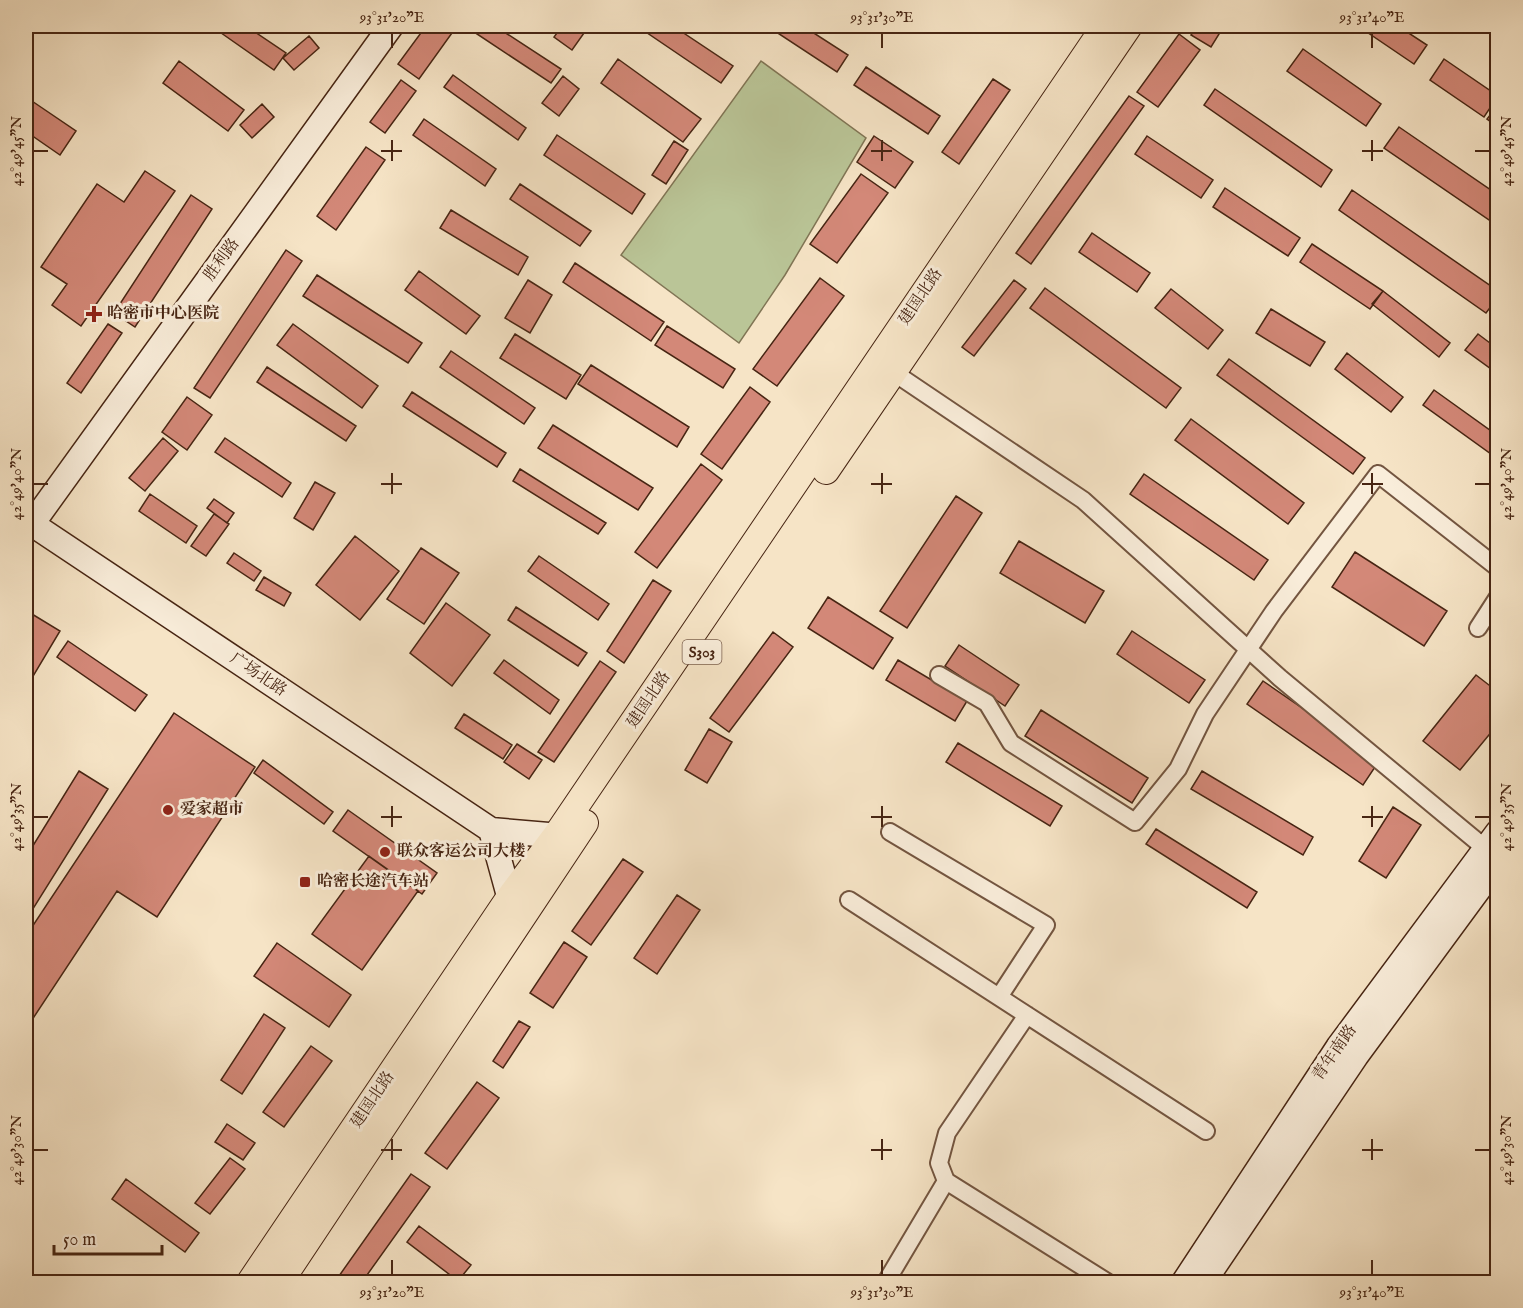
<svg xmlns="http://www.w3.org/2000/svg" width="1523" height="1308" viewBox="0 0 1523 1308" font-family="'IM FELL English','Noto Serif SC',serif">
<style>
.green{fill:#bac597;stroke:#807555;stroke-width:1.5}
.building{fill:#d38878;stroke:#472513;stroke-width:1.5}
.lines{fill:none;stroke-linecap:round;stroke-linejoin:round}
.street-casing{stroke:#735540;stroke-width:20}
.secondary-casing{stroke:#472513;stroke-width:27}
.primary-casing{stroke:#472513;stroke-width:28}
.street{stroke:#f9edda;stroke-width:16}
.secondary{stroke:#f9edda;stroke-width:24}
.primary{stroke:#f6e4c6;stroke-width:26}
.ticks{fill:none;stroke:#472513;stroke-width:2}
.poi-dot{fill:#8f2418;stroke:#f9edda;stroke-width:2}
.labels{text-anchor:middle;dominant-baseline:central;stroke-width:6;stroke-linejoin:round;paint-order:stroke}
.shield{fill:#f9edda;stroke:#7c614f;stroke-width:1.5}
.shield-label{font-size:15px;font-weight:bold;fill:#472513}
.street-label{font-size:16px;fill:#472513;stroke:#f9edda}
.poi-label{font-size:16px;font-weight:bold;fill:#472513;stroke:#f9edda;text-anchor:start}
.neatline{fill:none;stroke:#472513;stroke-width:2}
.ticks-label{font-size:15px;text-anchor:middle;fill:#472513}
</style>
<rect width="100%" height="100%" fill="#f6e4c6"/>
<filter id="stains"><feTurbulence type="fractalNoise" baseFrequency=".00333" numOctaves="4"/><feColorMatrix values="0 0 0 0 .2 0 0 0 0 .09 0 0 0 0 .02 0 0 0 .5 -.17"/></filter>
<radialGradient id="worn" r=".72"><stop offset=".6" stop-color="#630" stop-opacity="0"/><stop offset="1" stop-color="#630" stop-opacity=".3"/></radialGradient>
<path class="green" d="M761,61L866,138L785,275L739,343L621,255Z"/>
<path class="building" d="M216,26H246L286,53L274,70L214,28Z
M426,26H457L419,79L398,64Z
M478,26H495L561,69L551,83L474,32Z
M562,26H589L572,50L554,37Z
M637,26H673L733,66L721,83Z
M767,26H803L848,55L837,72Z
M1197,26H1224L1211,47L1191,35Z
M1358,26H1398L1427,45L1414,64Z
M1179,34L1200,50L1158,107L1137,92Z
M309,36L319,48L294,70L283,58Z
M1303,49L1381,104L1366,126L1287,71Z
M618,59L701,119L683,142L601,83Z
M1444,59L1498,96L1484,117L1430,80Z
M179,61L244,110L228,131L163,83Z
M866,67L940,116L928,134L854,85Z
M453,75L526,128L518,140L444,87Z
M563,76L579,89L559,116L542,103Z
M993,79L1010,90L959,164L942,152Z
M401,80L416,91L385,133L370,122Z
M1215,89L1332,170L1321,187L1204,105Z
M1129,96L1144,106L1031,264L1016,253Z
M26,97L76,131L60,155L31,135L26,136Z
M262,104L274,117L252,138L240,125Z
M1498,105V127L1487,119Z
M424,119L496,169L485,186L413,135Z
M1399,127L1498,195V226L1384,148Z
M557,135L645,194L632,214L544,155Z
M874,136L913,162L895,188L857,162Z
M1147,136L1213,180L1201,198L1135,154Z
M674,141L688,150L666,184L652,175Z
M366,147L385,160L336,230L317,216Z
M145,171L175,191L81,326L52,305L67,284L41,267L97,184L124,202Z
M861,174L888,193L837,263L810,244Z
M520,184L591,231L580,246L510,199Z
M1225,188L1300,238L1288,256L1213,207Z
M1352,190L1498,291V297L1486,313L1339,210Z
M191,195L212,209L135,327L114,313Z
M451,210L528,257L518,275L440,228Z
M1092,233L1150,273L1137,292L1079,252Z
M1312,244L1383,291L1370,309L1300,262Z
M286,250L302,261L210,398L194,388Z
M575,263L664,322L651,341L563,282Z
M419,271L480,316L466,334L405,290Z
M317,275L422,343L408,363L303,296Z
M820,278L844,296L777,386L753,369Z
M528,280L552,295L530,333L505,318Z
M1014,280L1026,289L974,356L962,347Z
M1045,288L1181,388L1166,408L1030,308Z
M1171,289L1223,330L1208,349L1155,308Z
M1383,291L1450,343L1439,357L1372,304Z
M1271,309L1325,342L1310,366L1256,333Z
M108,324L122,333L81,393L67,383Z
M293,324L378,386L362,408L277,345Z
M667,326L735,369L723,388L655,345Z
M515,334L581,375L566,399L500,358Z
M1478,334L1498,349V374L1465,350Z
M451,351L535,408L524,424L440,367Z
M1347,353L1403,397L1391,412L1335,369Z
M1229,359L1365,458L1353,474L1217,375Z
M591,365L689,427L677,447L578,384Z
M267,367L356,426L346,441L257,382Z
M750,387L770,402L722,469L701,454Z
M1434,390L1498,436V459L1423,405Z
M412,392L506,453L497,467L403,406Z
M187,397L212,415L187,450L162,432Z
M1191,419L1304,503L1288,524L1175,440Z
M553,425L653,488L638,510L538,448Z
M163,438L178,451L145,491L129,478Z
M225,438L291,483L282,497L215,452Z
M701,464L722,480L657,568L635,552Z
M520,469L606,523L598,534L513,481Z
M1144,474L1268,560L1254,580L1130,494Z
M315,482L335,493L313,530L294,518Z
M150,494L197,526L186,543L139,511Z
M956,496L982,513L907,628L880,611Z
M214,499L234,513L227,523L207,508Z
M214,514L229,524L206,556L191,546Z
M355,536L399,571L360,620L316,585Z
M1019,541L1104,591L1085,623L1000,573Z
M421,548L459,573L424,624L387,599Z
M1355,552L1447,611L1424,646L1332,587Z
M234,553L261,571L254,581L227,563Z
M539,556L609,604L598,620L528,571Z
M264,577L291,593L284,606L256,590Z
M653,580L671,591L624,663L607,651Z
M828,597L893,638L873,669L808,628Z
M446,603L490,635L452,686L410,653Z
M516,607L587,653L578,666L508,620Z
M27,611L60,631L32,678L26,674Z
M1132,631L1205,680L1189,703L1117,654Z
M773,632L793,647L729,732L710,718Z
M68,641L147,695L135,711L57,657Z
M959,645L1019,685L1005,706L945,666Z
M504,660L559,700L550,714L494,673Z
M898,660L967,701L955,721L886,680Z
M600,661L616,672L554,762L538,752Z
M1476,675L1498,692V724L1460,770L1423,741Z
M1263,681L1379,761L1363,785L1247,704Z
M1041,710L1148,778L1132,803L1025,736Z
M174,713L255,767L157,917L117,891L26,1029V936Z
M464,714L512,745L503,759L455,728Z
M709,729L732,742L707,783L685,770Z
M958,743L1062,806L1050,826L946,762Z
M517,744L542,760L529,779L504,762Z
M263,760L333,812L324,824L254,773Z
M79,771L108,789L26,920V857Z
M1202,771L1313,837L1303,855L1191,789Z
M1393,807L1421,825L1386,878L1359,861Z
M348,810L437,873L422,894L333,831Z
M1156,829L1257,892L1247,908L1146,844Z
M369,856L418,891L362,970L312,934Z
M623,859L643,872L591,945L572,931Z
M677,895L700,910L657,974L634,958Z
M564,942L587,957L553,1008L530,993Z
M277,943L351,995L329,1027L254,976Z
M264,1014L285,1028L242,1094L221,1080Z
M519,1021L530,1027L503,1068L493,1061Z
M311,1046L332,1061L284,1127L263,1112Z
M477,1082L499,1098L447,1169L425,1153Z
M227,1124L255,1143L243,1160L215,1142Z
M230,1158L245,1169L210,1214L195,1203Z
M411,1174L430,1187L362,1282H349L339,1276Z
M126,1179L199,1233L185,1252L112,1199Z
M419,1226L471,1265L458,1281L407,1242Z"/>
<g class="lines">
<g class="street-casing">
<path id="street" d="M893,372L1083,500L1280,678L1485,848
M1478,628L1498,597
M939,675L987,703L1011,743L1135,822L1178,769L1205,714L1274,611L1378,474L1498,568
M890,832L1046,925L999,997
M849,900L1206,1131
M1027,1015L947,1133L939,1163L946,1181L1107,1282
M886,1282L946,1181"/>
</g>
<g class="secondary-casing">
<path id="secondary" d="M26,520L491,830
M32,524L391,26
M491,830L514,914
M491,830L572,837
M1213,1268L1356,1056L1498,863
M1184,1282L1339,1046L1498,832"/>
</g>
<g class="primary-casing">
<path id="primary" d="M826,471L1129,26
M250,1282L509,898L557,834L1105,26
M280,1282L585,823"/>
</g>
<use href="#street" class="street"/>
<use href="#secondary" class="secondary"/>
<use href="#primary" class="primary"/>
</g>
<path class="ticks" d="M392,33V48M882,33V48M1372,33V48M392,140V161M882,140V161M1372,140V161M33,151H48M381,151H402M871,151H892M1362,151H1383M1475,151H1490M392,473V494M882,473V494M1372,473V494M33,484H48M381,484H402M871,484H892M1362,484H1383M1475,484H1490M392,806V827M882,806V827M1372,806V827M33,817H48M381,817H402M871,817H892M1362,817H1383M1475,817H1490M392,1139V1160M882,1139V1160M1372,1139V1160M33,1150H48M381,1150H402M871,1150H892M1362,1150H1383M1475,1150H1490M392,1260V1275M882,1260V1275M1372,1260V1275"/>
<g class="poi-dot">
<path d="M91 305h6v6h6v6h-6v6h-6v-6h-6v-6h6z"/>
<circle cx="168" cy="810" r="6"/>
<circle cx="385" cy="852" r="6"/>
<rect x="299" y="876" width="12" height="12" rx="3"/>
</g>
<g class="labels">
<rect class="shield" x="682.5" y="640" width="39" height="24" rx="4.5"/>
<g class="shield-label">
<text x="702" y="652">S303</text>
</g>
<g class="street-label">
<text transform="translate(222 260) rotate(-54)">胜利路</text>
<text transform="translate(921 297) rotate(-56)">建国北路</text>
<text transform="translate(258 675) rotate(34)">广场北路</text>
<text transform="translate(649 700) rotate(-56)">建国北路</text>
<text transform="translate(1335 1053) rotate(-55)">青年南路</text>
<text transform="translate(373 1100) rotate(-56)">建国北路</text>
</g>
<g class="poi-label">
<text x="107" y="314">哈密市中心医院</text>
<text x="180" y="810">爱家超市</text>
<text x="397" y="852">联众客运公司大楼</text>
<text x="317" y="882">哈密长途汽车站</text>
</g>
</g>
<rect width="1523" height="1308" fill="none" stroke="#f6e4c6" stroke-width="66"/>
<path d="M54 1245v9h108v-9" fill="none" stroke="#472513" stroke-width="3"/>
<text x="63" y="1245" font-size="18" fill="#472513" stroke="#f9edda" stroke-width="4.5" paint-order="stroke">50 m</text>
<rect x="33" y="33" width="1457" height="1242" class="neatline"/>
<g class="ticks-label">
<text x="392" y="22">93°31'20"E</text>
<text x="882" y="22">93°31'30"E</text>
<text x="1372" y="22">93°31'40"E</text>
<text transform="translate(16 151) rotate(-90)" y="5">42°49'45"N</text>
<text transform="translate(1506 151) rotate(-90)" y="5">42°49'45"N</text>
<text transform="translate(16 484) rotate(-90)" y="5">42°49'40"N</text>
<text transform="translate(1506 484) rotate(-90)" y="5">42°49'40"N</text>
<text transform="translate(16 817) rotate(-90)" y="5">42°49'35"N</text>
<text transform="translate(1506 817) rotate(-90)" y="5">42°49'35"N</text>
<text transform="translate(16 1150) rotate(-90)" y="5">42°49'30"N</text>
<text transform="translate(1506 1150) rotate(-90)" y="5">42°49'30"N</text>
<text x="392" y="1297">93°31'20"E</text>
<text x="882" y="1297">93°31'30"E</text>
<text x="1372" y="1297">93°31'40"E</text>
</g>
<rect width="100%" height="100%" filter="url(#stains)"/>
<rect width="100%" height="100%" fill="url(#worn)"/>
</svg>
